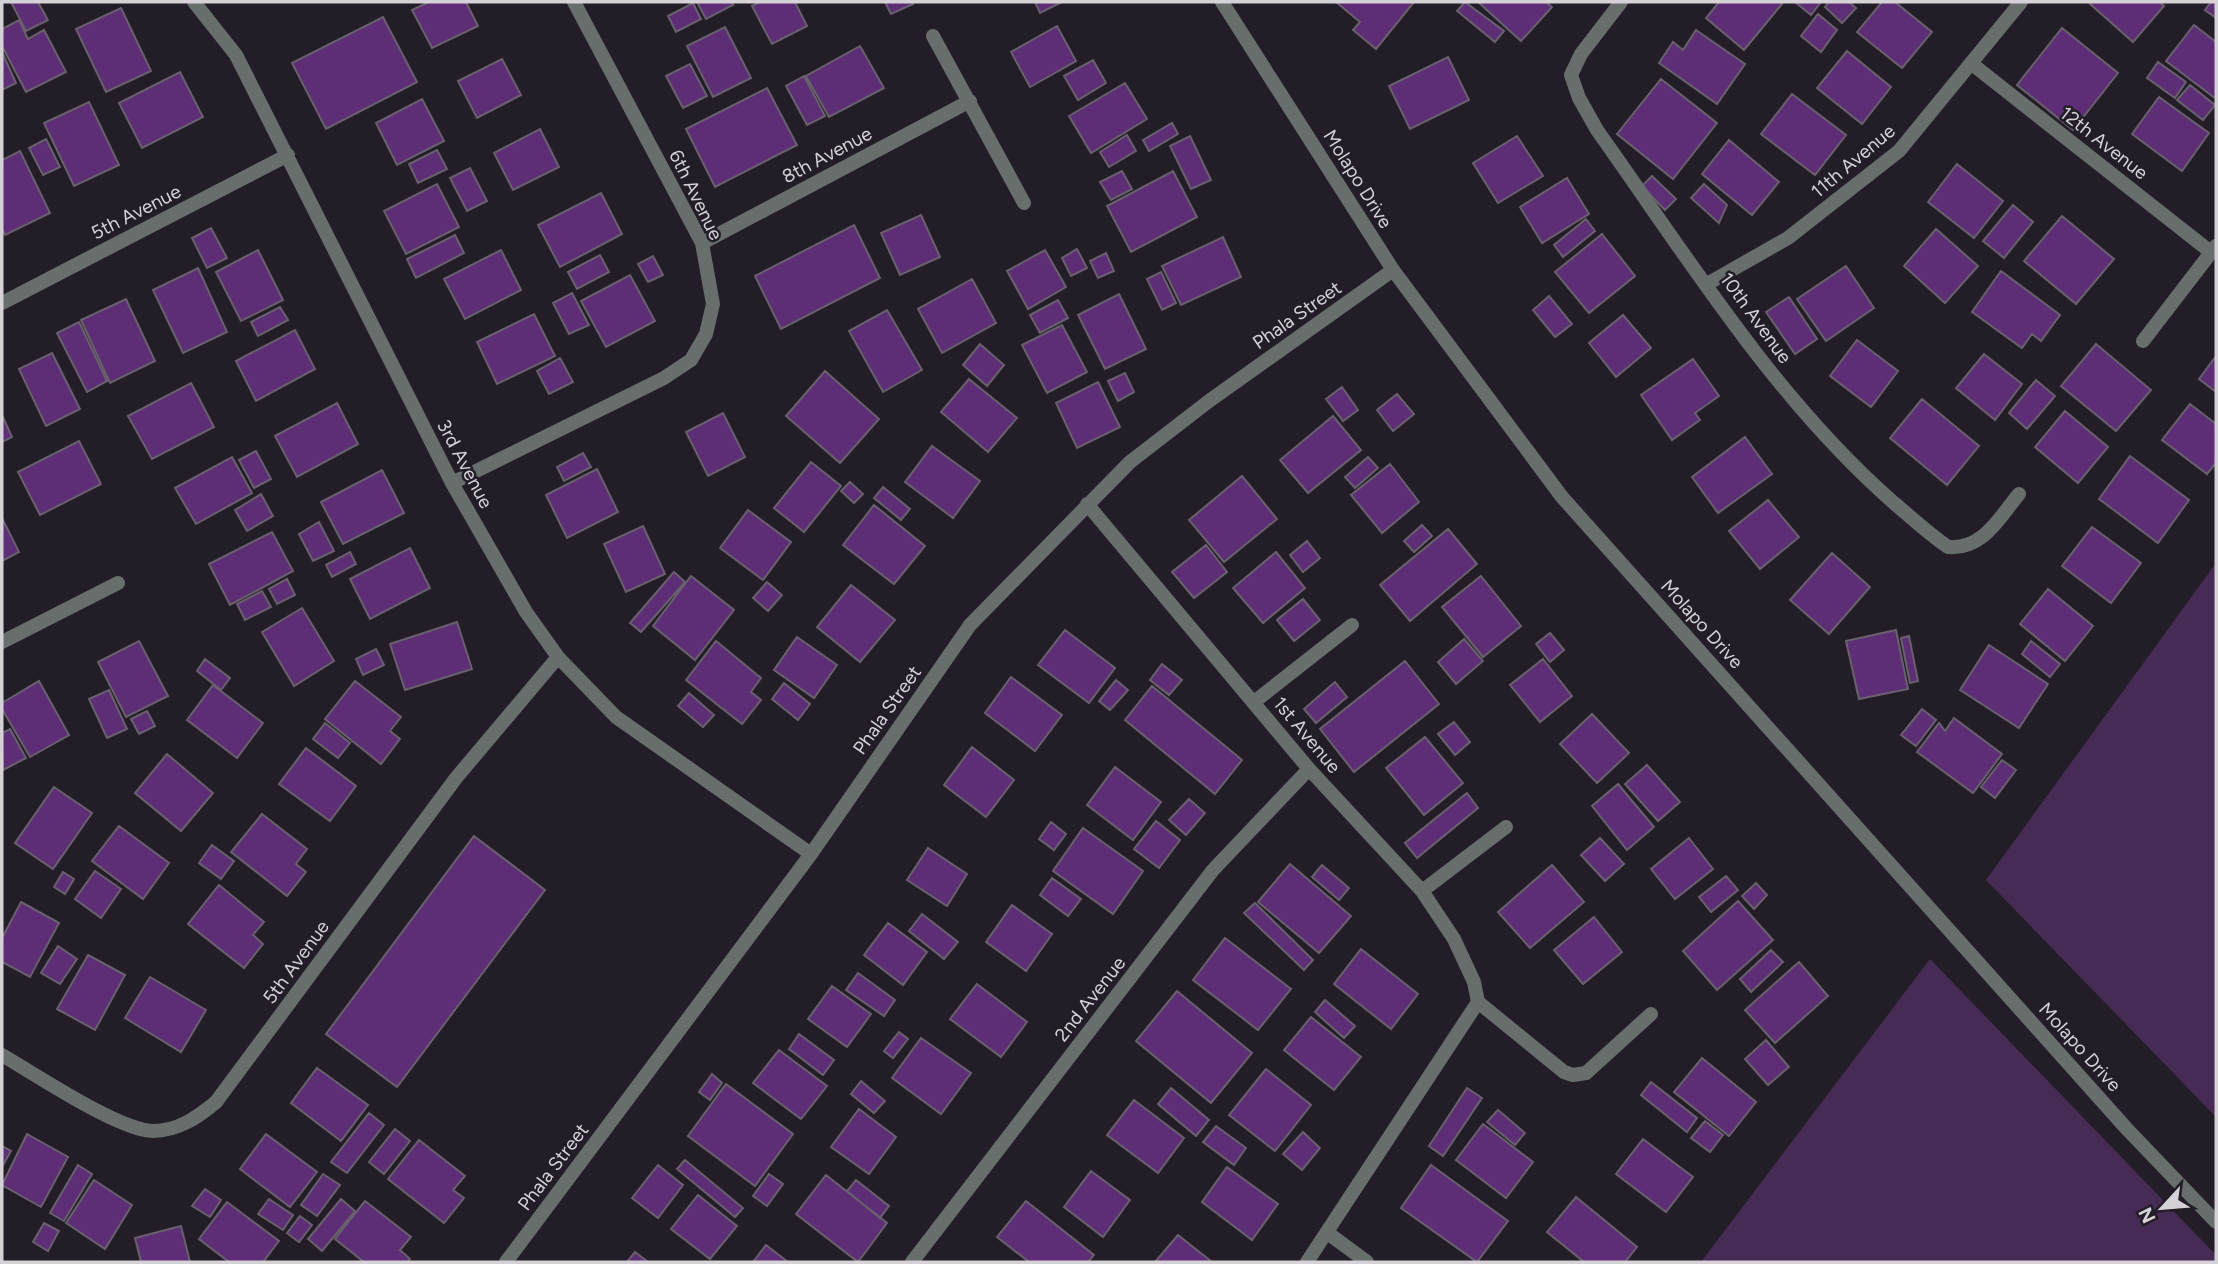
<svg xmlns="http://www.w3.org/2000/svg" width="2218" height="1264" viewBox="0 0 2218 1264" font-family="Figtree,sans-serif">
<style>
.green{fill:#462c55}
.building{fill:#5d2e76;stroke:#68616d;stroke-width:2}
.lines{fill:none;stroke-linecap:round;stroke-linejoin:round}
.minor{stroke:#676e6c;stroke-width:14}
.labels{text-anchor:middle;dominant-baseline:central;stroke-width:5;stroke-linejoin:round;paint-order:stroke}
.street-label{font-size:19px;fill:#d5d1d7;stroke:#231d27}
</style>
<rect width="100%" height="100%" fill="#231d27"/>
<path class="green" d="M2216,563V1117L1986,880Z
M1930,959L2216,1255V1262H1701Z"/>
<path class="building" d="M11,2H38L48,20L26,31Z
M429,2H466L478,26L432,48L412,10Z
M697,2H731L733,5L706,19Z
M760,2H795L807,26L772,44L752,6Z
M885,2H912L913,4L891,14Z
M1035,2H1062L1040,13Z
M1336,2H1414L1376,49L1353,30L1360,22Z
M1465,2L1504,31L1495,42L1457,11Z
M1478,2H1546L1552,7L1521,41Z
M1719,2H1780L1782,4L1744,50L1706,18Z
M1795,2H1821L1811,15Z
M1829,2H1849L1856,8L1842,23L1825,7Z
M1882,2H1895L1932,32L1902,68L1857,32Z
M2092,2H2159L2164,6L2133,42L2090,4Z
M2211,2H2216V18L2205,10Z
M693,3L701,19L676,32L668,16Z
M121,8L151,71L106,92L76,29Z
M1818,14L1837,30L1821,52L1801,36Z
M383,17L417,82L326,129L292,63Z
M19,20L28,39L44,30L66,72L26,92L2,46V29Z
M2194,25L2216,42V99L2166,61Z
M1057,26L1076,61L1030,87L1011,52Z
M725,27L751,78L713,97L687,46Z
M2062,28L2118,73L2073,130L2017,85Z
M1696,30L1745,64L1717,104L1659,63L1673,42L1683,50Z
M860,46L884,88L829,117L806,76Z
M1847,51L1891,87L1862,124L1817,88Z
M2,52L16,83L2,90Z
M1448,57L1469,100L1410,129L1389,86Z
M502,59L521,95L477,118L458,81Z
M1093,60L1106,83L1078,100L1064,76Z
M2158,62L2186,82L2175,98L2147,78Z
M690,64L707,96L683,108L666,76Z
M180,72L203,117L142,148L119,103Z
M804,76L825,116L807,125L786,86Z
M1661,79L1717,123L1673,179L1617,134Z
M1125,83L1147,119L1091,153L1069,116Z
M2190,85L2215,105L2203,120L2177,100Z
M767,88L797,145L715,187L686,129Z
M1792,94L1846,135L1815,175L1761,134Z
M2159,97L2209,133L2182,171L2132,134Z
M422,99L444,141L397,165L376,123Z
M89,102L119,165L74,186L44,123Z
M1172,123L1178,134L1149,151L1143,140Z
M540,129L559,167L513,190L494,153Z
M1127,135L1136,151L1109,167L1100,152Z
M1190,136L1211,180L1191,189L1170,146Z
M1517,136L1543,176L1498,203L1473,163Z
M46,139L60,167L43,175L29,148Z
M1729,140L1779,182L1752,215L1702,174Z
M437,150L447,169L418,183L409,164Z
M20,151L50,213L5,235L2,229V160Z
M1957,164L2003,201L1974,238L1928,202Z
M470,168L487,201L467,211L450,178Z
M1122,171L1132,189L1111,200L1100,182Z
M1173,171L1197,217L1131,252L1107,206Z
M1652,176L1676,199L1665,210L1642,186Z
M1567,178L1589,214L1542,243L1520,207Z
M437,184L459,227L406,254L384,211Z
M1704,184L1727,205L1719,223L1691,198Z
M601,193L622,234L560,267L538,225Z
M2013,205L2033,222L2004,258L1983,241Z
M921,215L940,257L900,275L881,233Z
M2062,216L2114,259L2076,304L2024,261Z
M1586,219L1595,231L1563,257L1554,245Z
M854,225L880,278L781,329L755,276Z
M211,228L227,258L207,268L192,238Z
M1936,229L1978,266L1945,303L1904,266Z
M1602,234L1635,276L1589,313L1555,272Z
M455,235L464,253L416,278L407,259Z
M1223,237L1241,277L1181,305L1162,266Z
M1077,249L1087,268L1071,276L1062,258Z
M258,250L283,300L241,321L216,272Z
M501,250L521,290L465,319L444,279Z
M1045,250L1066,287L1028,309L1007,271Z
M1106,253L1114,271L1098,278L1090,261Z
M600,255L609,272L577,289L568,272Z
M653,256L663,275L648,282L638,264Z
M1846,266L1874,308L1826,341L1797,299Z
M198,268L227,332L183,353L153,290Z
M2001,271L2060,315L2041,341L2032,334L2022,348L1972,312Z
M1161,272L1176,303L1162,310L1147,279Z
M630,275L655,321L606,347L581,301Z
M972,279L996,323L942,353L918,309Z
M572,293L589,325L569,334L553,303Z
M1119,294L1146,349L1105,369L1078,315Z
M1549,296L1572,324L1555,337L1533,310Z
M1789,297L1817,339L1795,354L1766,312Z
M126,299L155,361L110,383L81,320Z
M1058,300L1068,318L1040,333L1030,315Z
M280,307L288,320L258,336L251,322Z
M887,310L922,370L883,392L849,331Z
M534,314L555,356L497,384L477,342Z
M1623,315L1651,348L1616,377L1589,343Z
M79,322L107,381L87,392L57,333Z
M1062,325L1087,372L1047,393L1022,345Z
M295,330L315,369L256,401L236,361Z
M1857,340L1898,371L1871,407L1830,376Z
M980,344L1004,365L987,386L963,365Z
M2096,344L2151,390L2116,431L2061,386Z
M52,353L80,409L46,426L19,369Z
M1984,354L2022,384L1995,420L1956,388Z
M2216,356V392L2199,379Z
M560,358L573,382L549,394L537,371Z
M1693,359L1719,396L1695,413L1700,420L1672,440L1641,395Z
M825,371L879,419L840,463L786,416Z
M1125,373L1134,392L1118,401L1108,381Z
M969,379L1017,418L988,452L941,412Z
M2036,380L2055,396L2027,429L2009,413Z
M1098,382L1120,427L1077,448L1056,403Z
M191,383L214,427L152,459L128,416Z
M1342,387L1358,410L1343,421L1326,399Z
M1397,394L1414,414L1393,431L1377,410Z
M1922,399L1979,446L1947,485L1890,438Z
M337,403L358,444L297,477L275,436Z
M2190,404L2216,424V463L2207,474L2162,440Z
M2065,411L2108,447L2078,483L2035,447Z
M723,413L745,457L708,476L686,432Z
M2,415L12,437L2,442Z
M1333,416L1361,450L1308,493L1280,460Z
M1745,437L1772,474L1718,513L1692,477Z
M79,441L101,484L40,515L18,472Z
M932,446L980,481L953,518L905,482Z
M256,451L271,479L254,488L239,460Z
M583,453L591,467L564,481L557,467Z
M2130,456L2189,500L2158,543L2099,499Z
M232,457L252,493L196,524L175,488Z
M1368,457L1378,468L1355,488L1345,477Z
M811,462L841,486L804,532L774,508Z
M1390,464L1419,502L1382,533L1351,495Z
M597,469L618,512L567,538L546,495Z
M382,470L404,513L343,544L321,502Z
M1242,476L1277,519L1224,562L1189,520Z
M850,482L863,494L854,503L841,491Z
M883,487L910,509L901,520L874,498Z
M261,494L273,516L247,531L235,510Z
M1768,500L1799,537L1760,569L1729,531Z
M874,505L925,546L894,584L843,545Z
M748,510L791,542L763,580L720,548Z
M2,518L19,552L2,561Z
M319,522L334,551L313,561L299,534Z
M1422,525L1432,536L1414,552L1404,541Z
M643,526L665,574L626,592L604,544Z
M2092,527L2141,563L2111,603L2062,566Z
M1448,529L1477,564L1410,621L1380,585Z
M272,532L293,571L230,605L209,564Z
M1307,541L1320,558L1303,572L1290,555Z
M1206,545L1227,572L1194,598L1172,572Z
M410,548L430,588L370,619L350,579Z
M350,552L356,564L332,577L326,565Z
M1276,552L1305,588L1263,623L1233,588Z
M1832,553L1870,587L1829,634L1790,600Z
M674,572L685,582L641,632L630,623Z
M691,576L734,610L695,660L653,626Z
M1481,576L1521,626L1483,657L1442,607Z
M287,579L295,595L277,604L269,589Z
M767,582L782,595L768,611L753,598Z
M851,585L895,620L860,662L817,627Z
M2048,589L2093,626L2065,661L2020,624Z
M262,591L271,607L245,620L237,604Z
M1303,599L1320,620L1294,641L1277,620Z
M302,608L334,661L294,686L262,632Z
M457,622L472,669L405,690L390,644Z
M1065,630L1115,668L1089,703L1038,665Z
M1896,630L1908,689L1859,699L1846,641Z
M1550,633L1564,650L1550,662L1536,644Z
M1909,636L1918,681L1910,683L1901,638Z
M797,637L837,665L814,698L774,670Z
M1464,639L1483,661L1456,684L1438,662Z
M139,641L168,696L126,717L98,662Z
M716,641L761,678L751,692L761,700L742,724L686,680Z
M2031,641L2060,664L2050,677L2022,654Z
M1989,645L2048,684L2019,728L1960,690Z
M376,649L384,665L363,675L356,659Z
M205,659L230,678L221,690L197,671Z
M1543,659L1572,696L1540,722L1510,685Z
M1405,661L1439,704L1354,772L1320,729Z
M1162,664L1182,680L1169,695L1150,680Z
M1011,677L1062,715L1035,751L985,713Z
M1116,680L1128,690L1110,710L1099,701Z
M39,681L69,735L30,757L2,709V703Z
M355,681L401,717L390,731L400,739L381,764L325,719Z
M1335,682L1347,697L1316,723L1304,709Z
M784,683L810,704L798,720L772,699Z
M213,685L263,723L237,758L187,720Z
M1152,686L1242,760L1215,794L1125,720Z
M109,690L127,729L107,738L89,699Z
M689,693L714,715L703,727L678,706Z
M1922,709L1936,720L1916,746L1901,735Z
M147,711L155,726L139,734L131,719Z
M1592,714L1629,753L1597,783L1560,744Z
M1954,718L2002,754L1973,793L1917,752L1939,723L1945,731Z
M1454,722L1470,742L1455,755L1438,734Z
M325,723L350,743L338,758L313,739Z
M10,729L26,758L3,770L2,733Z
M1425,737L1463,783L1424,815L1386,768Z
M972,747L1014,780L986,817L944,785Z
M306,748L356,786L330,821L279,784Z
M167,754L213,793L181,831L135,793Z
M2002,760L2016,770L1995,798L1981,787Z
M1647,765L1680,802L1658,821L1625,784Z
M1115,767L1161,802L1133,840L1087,805Z
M1618,784L1654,827L1627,850L1592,806Z
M54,787L92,813L53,869L15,843Z
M1467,793L1478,808L1417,858L1405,843Z
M1189,799L1205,813L1186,835L1169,820Z
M262,814L307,849L296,864L306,872L287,896L231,852Z
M1156,821L1180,840L1159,868L1134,849Z
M1051,822L1066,834L1054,850L1039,839Z
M119,826L169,863L143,899L92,861Z
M1083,828L1143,871L1113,914L1053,871Z
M474,836L545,890L397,1087L326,1034Z
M1600,838L1624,864L1605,881L1581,855Z
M1689,838L1713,869L1675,899L1651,869Z
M212,845L234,861L221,879L199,863Z
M928,848L967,874L947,906L907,880Z
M1290,864L1351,916L1319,953L1258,902Z
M1322,865L1349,888L1339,900L1312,877Z
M1552,865L1584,902L1530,948L1498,912Z
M95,871L121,889L101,918L75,899Z
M63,872L74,879L65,894L54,887Z
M1726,876L1738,890L1711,912L1699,897Z
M1052,878L1081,899L1068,916L1040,895Z
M1756,883L1767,895L1754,909L1742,896Z
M219,885L264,922L253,935L263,944L244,968L188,924Z
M1738,901L1773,940L1717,990L1683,951Z
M21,902L59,923L30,977L2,962V938Z
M1255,903L1313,960L1304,970L1244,913Z
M1012,905L1052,934L1026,971L986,942Z
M922,914L958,942L944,959L909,931Z
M1594,917L1622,952L1583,984L1554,950Z
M888,923L927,952L903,985L864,955Z
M1225,938L1291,989L1258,1030L1193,980Z
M58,946L77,959L60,984L41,973Z
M1361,949L1418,994L1391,1029L1334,984Z
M1771,950L1783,962L1751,992L1740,979Z
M88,955L125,975L95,1030L57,1009Z
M1799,962L1828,996L1775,1043L1745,1010Z
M858,973L895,1000L884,1016L846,990Z
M150,977L206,1010L181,1052L125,1018Z
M977,984L1027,1022L1001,1057L950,1019Z
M832,986L871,1014L847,1047L808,1019Z
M1177,991L1252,1053L1211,1103L1136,1041Z
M1325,1000L1355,1026L1344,1038L1315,1012Z
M1311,1017L1361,1057L1334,1090L1284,1050Z
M899,1032L908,1039L893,1058L884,1051Z
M799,1034L834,1060L823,1075L789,1049Z
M921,1038L971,1073L941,1114L892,1078Z
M1766,1040L1789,1067L1768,1085L1745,1059Z
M779,1050L827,1086L801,1119L753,1083Z
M1702,1058L1756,1102L1729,1136L1674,1092Z
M317,1068L368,1105L341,1141L291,1103Z
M1266,1069L1311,1105L1275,1151L1229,1115Z
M712,1074L722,1083L710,1100L699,1092Z
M861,1081L885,1101L874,1113L851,1094Z
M1651,1082L1697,1118L1687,1132L1641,1095Z
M726,1084L793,1134L755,1186L688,1136Z
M1171,1088L1209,1120L1196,1136L1158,1104Z
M1467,1088L1482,1098L1443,1156L1429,1146Z
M1134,1100L1184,1138L1158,1173L1107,1135Z
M859,1109L896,1137L869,1174L831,1147Z
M1498,1110L1525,1133L1515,1145L1487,1122Z
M369,1113L384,1125L347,1173L331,1162Z
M1705,1121L1723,1135L1710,1152L1691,1138Z
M1483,1124L1533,1162L1506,1198L1456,1160Z
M1216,1126L1246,1148L1234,1165L1203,1142Z
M395,1129L410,1141L384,1174L369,1162Z
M1303,1132L1320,1148L1302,1170L1283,1154Z
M27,1134L68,1157L41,1207L2,1185Z
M266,1134L317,1172L290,1207L240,1169Z
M1643,1139L1693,1177L1666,1212L1616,1174Z
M419,1140L465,1176L453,1190L464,1198L444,1223L388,1179Z
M2,1146L11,1151L2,1167Z
M685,1160L743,1208L735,1217L677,1169Z
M78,1165L92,1174L64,1221L50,1213Z
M658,1165L683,1185L658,1218L632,1198Z
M1431,1165L1508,1221L1477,1262L1401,1208Z
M1227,1167L1278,1204L1252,1240L1202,1202Z
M1091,1171L1130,1200L1103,1237L1064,1207Z
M323,1174L340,1185L317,1216L301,1205Z
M769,1174L783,1184L767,1206L753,1196Z
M826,1175L887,1223L858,1262L796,1214Z
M94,1180L132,1205L105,1249L66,1223Z
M856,1180L889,1206L880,1218L847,1191Z
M205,1189L221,1200L210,1217L192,1206Z
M698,1195L737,1226L710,1259L671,1229Z
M1576,1197L1637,1247L1625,1262H1584L1547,1232Z
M269,1199L293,1215L283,1230L258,1214Z
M341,1199L355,1211L322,1251L308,1239Z
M365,1201L411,1237L400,1250L410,1259L407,1262H364L335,1239Z
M1026,1201L1094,1255L1088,1262H1029L997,1237Z
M227,1202L279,1241L263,1262H229L199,1239Z
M300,1216L312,1225L299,1242L287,1233Z
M44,1223L59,1231L48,1251L33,1242Z
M181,1226L190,1262H141L135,1238Z
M1178,1235L1212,1262H1155Z
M766,1245L788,1262H753Z
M635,1252L648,1262H627Z"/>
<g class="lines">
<path class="minor" d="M194,2L236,55L452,483L526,612L558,657L616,717L811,854
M1222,2L1393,270L1562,497L2126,1128L2216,1222
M1621,2L1581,54L1571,75L1579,98L1597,130C1689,259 1774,398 1894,503C1912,518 1929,534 1948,547C1983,550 1999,518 2019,494
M933,36L1024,203
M1972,64L2212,253
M702,243L970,101
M1707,284L1788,238L1899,151L2021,2
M2,303L288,155
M2143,341L2216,246
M452,483L664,378L691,360L706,334L713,304L702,243L574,2
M1087,504L1309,769L1422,891L1454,939L1474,982L1478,1002L1564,1072L1573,1075L1586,1073L1651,1014
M2,642L118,583
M1254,702L1352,625
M1422,891L1506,827
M2,1055C35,1074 118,1130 153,1131C178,1131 198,1117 216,1102L456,778L558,657
M1329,1234L1367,1262
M506,1262L811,854L970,625L1130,462L1209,401L1393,270
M912,1262L1213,870L1309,769
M1307,1262L1478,1002"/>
</g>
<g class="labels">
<g class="street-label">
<text transform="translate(2104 143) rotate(38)">12th Avenue</text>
<text transform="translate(827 155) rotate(-28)">8th Avenue</text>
<text transform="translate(1853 161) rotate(-40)">11th Avenue</text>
<text transform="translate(1358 179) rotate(58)">Molapo Drive</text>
<text transform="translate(696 195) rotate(64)">6th Avenue</text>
<text transform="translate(136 212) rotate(-27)">5th Avenue</text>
<text transform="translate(1297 315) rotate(-35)">Phala Street</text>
<text transform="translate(1756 318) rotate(54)">10th Avenue</text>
<text transform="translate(465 464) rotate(62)">3rd Avenue</text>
<text transform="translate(1702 624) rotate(48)">Molapo Drive</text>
<text transform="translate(887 710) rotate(-55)">Phala Street</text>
<text transform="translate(1307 735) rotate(50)">1st Avenue</text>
<text transform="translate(296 962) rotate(-54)">5th Avenue</text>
<text transform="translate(1090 999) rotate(-52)">2nd Avenue</text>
<text transform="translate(2080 1047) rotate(48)">Molapo Drive</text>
<text transform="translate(553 1167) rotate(-53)">Phala Street</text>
</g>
</g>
<rect width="2218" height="1264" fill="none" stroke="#d5d1d7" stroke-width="7"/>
<g transform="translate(2162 1208) rotate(244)" stroke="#231d27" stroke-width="5" paint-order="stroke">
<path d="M0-5L12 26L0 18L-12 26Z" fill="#d5d1d7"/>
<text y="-10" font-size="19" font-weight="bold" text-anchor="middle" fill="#d5d1d7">N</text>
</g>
</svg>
